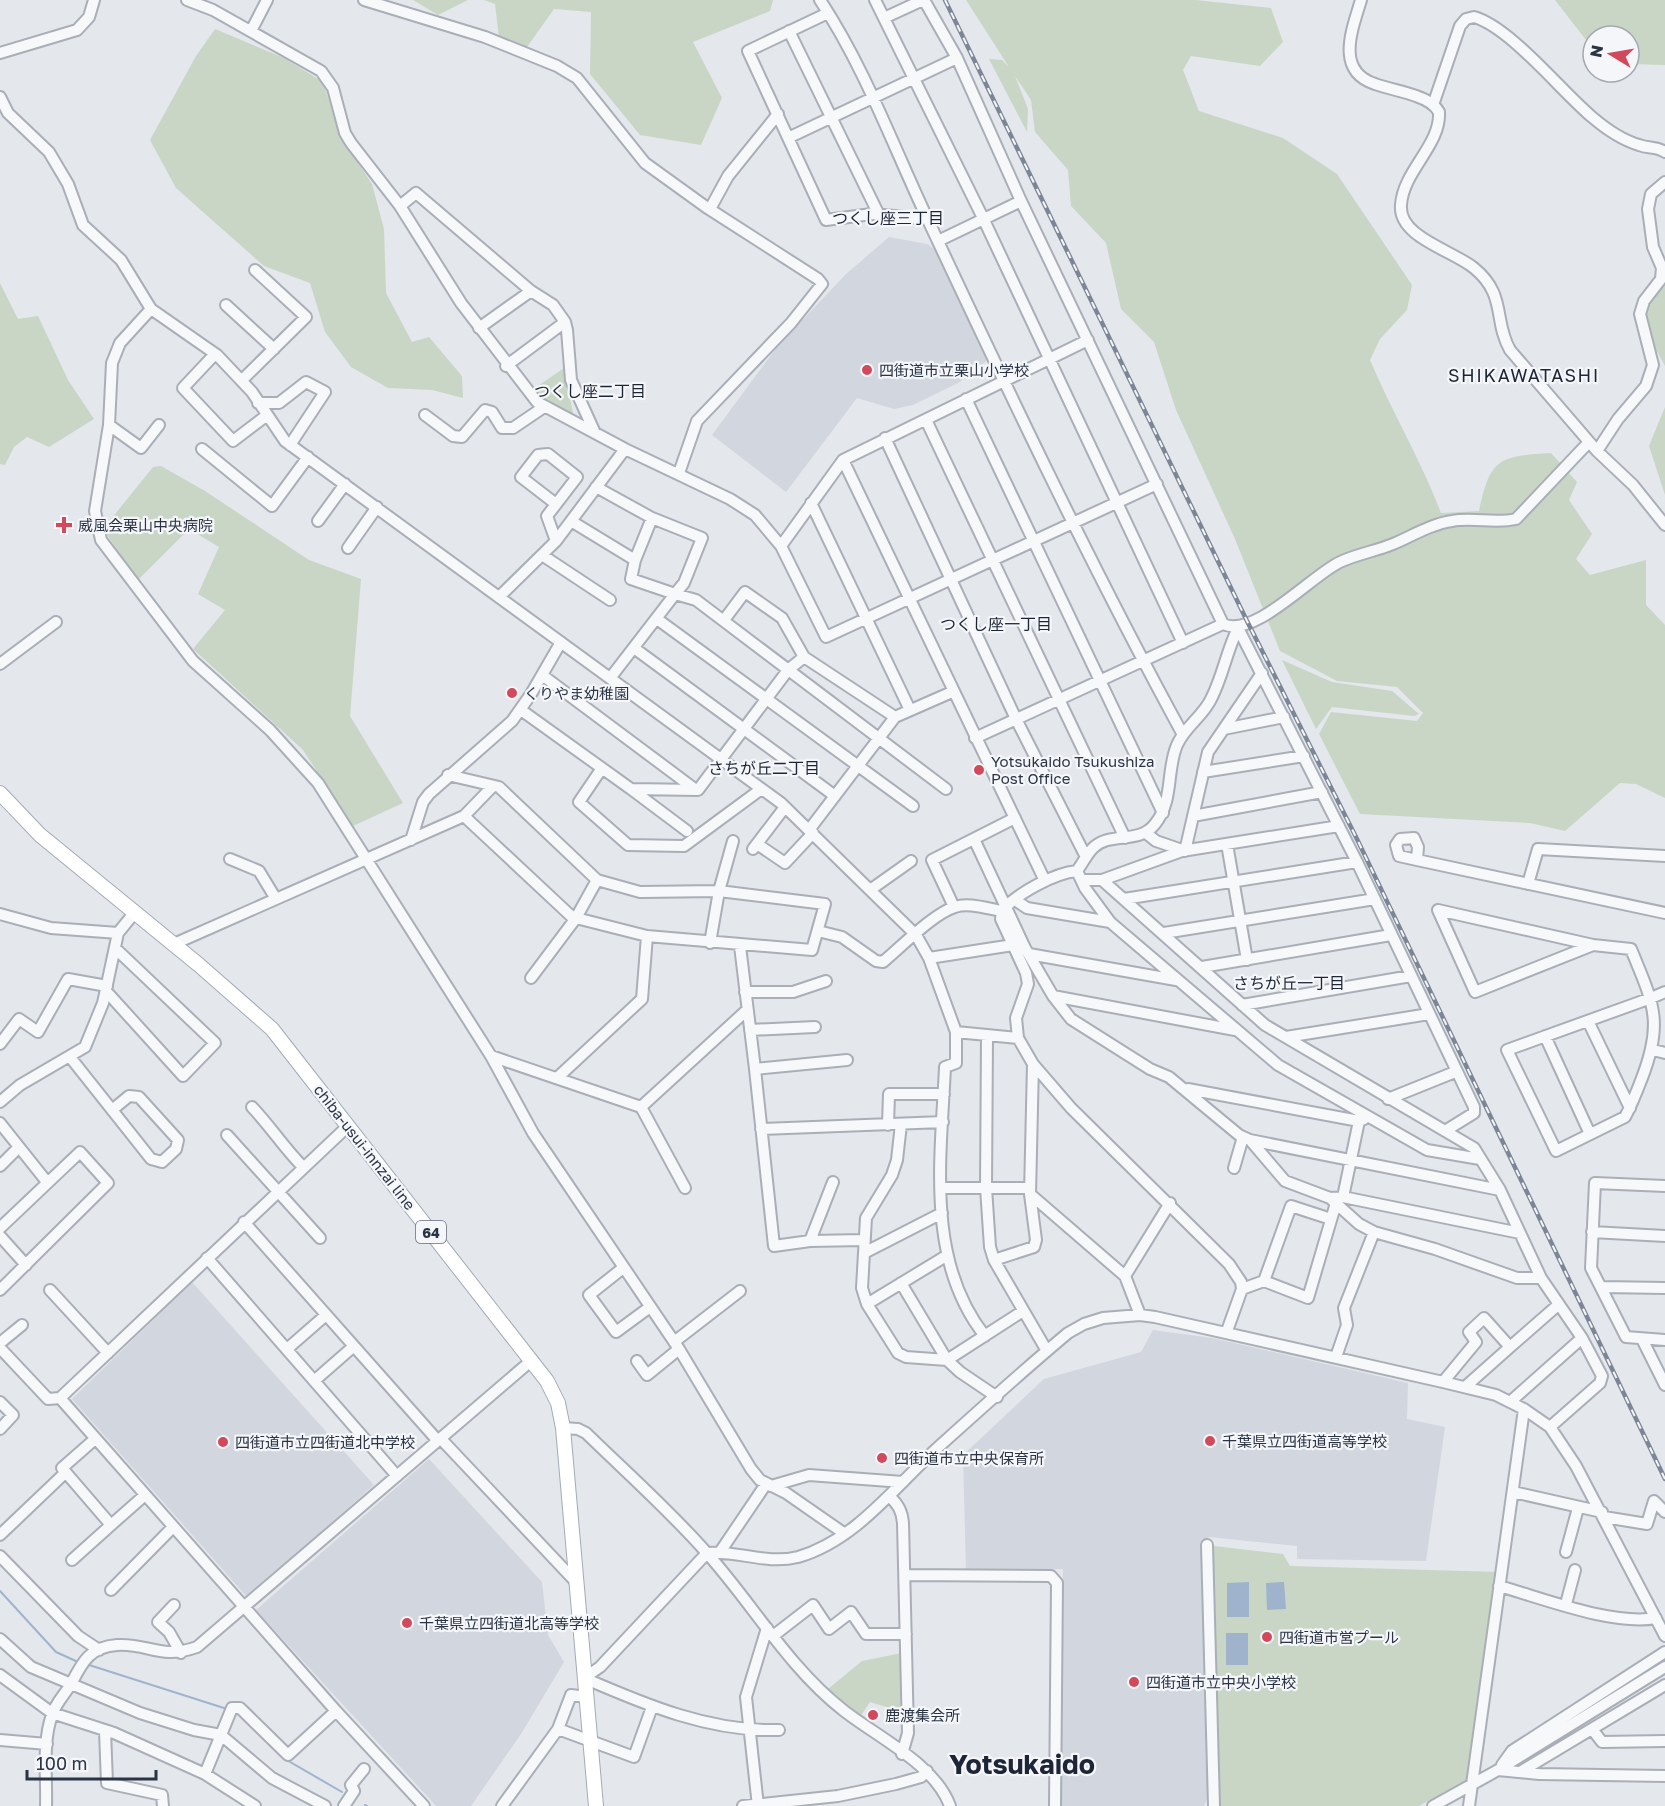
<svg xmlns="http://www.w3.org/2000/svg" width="1665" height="1806" viewBox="0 0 1665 1806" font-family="'Golos Text','Noto Sans JP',sans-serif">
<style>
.built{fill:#d2d6de}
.green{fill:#c9d6c5}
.water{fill:#9fb4cc}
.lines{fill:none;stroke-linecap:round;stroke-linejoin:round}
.stream{stroke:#9fb4cc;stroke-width:2}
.minor-casing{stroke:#a9aeb7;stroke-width:14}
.major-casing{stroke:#a3abb8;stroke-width:16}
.minor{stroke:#f7f8fa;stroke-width:10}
.major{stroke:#fff;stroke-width:14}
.rail-casing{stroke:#7d8696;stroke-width:4.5}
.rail{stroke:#f4f6f9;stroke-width:2;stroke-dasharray:7;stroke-linecap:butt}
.poi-dot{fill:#d1495b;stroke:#f4f6f9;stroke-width:2}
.labels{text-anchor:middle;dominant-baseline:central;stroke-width:4.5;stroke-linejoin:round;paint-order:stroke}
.shield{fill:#f4f6f9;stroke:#676e7b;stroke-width:1.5}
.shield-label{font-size:14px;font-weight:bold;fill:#2b3445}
.poi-label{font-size:15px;fill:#2b3445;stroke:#f4f6f9;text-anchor:start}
.street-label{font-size:15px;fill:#2b3445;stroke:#f4f6f9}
.neighbourhood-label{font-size:16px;fill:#1d2536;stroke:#f4f6f9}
.quarter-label{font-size:18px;letter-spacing:1.5px;fill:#1d2536;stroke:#f4f6f9}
.town-label{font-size:27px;font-weight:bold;fill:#1d2536;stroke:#f4f6f9}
</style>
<rect width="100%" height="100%" fill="#e4e7ec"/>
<path class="built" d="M889,237L927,244L936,250L989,359L960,382L913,405L894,409L857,398L786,492L712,435L777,347L845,275Z
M192,1282L374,1485L247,1597L72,1399Z
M1153,1330L1212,1338L1408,1383L1407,1419L1445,1427L1426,1561L1297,1559V1546L1209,1537L1203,1541L1209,1795L1204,1806H1061L1063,1569L966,1571L963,1455L1044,1379L1141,1352Z
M429,1459L542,1582L548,1635L564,1662L521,1734L471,1806H436L256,1610Z"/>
<path class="green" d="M413,0H468L438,15Z
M484,0H773L770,11L693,42L722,98L701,145L640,135L590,74L591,12L554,9L527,47L499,38L495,4Z
M966,0H1196L1271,8L1283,42L1260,66L1191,56L1183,70L1199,111L1283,138L1337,174L1412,285L1407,310L1380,339L1370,360C1392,412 1421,460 1441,513L1479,511C1490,459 1498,456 1551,453L1577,482L1569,500L1592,534L1576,559L1590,575L1646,560V605L1665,625V798L1636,784L1620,783L1565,831L1530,823L1360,814L1319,734L1331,712L1417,721L1423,713L1397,687L1337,681L1280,651L1235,539L1176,410L1154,342L1121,309L1106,243L1071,206L1068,170L1035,132L1031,100L1015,76L1028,109L1027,132L989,59L1002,60L1009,67Z
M1555,0H1665V65L1629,64V36H1593V49Z
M215,29L284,58L323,82L341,138L372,184L384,229L386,293L412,342L429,337L462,376L463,398L432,390L388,388L351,367L325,332L310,283L264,266L176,188L150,140L196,56Z
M1665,279V366L1646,331L1639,302Z
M0,283L18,319L38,316L68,380L94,419L49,447L27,437L14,447L5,465L0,464Z
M564,368L574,418L550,406L532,390Z
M1665,407V495L1649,446Z
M161,466L205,491L309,560L361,579L350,716L403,803L353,826L303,750L193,649L225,610L198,594L219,547L189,529L138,580L103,529L153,467Z
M1282,660L1332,682L1392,691L1419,714L1414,716L1332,707L1316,729Z
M1214,1546L1283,1554L1290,1566L1499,1572L1476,1706L1468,1779L1419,1806H1217L1211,1550Z
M902,1653L906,1713L870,1702L860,1717L850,1712L828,1689L862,1661Z"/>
<path class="water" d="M1249,1582V1617H1227V1583Z
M1284,1582L1286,1609L1267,1610L1266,1583Z
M1226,1633H1248V1665H1226Z"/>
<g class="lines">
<path class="stream" d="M0,1591L56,1652L78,1662
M86,1664L227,1709
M235,1711L259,1734
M285,1759L342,1792
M365,1805L367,1806"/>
<g class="minor-casing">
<path id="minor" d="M187,0L213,10L321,71L333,88L345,133L351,143L400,206L461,303L537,402L625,449L730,499L755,515L781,546L826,637L1157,484
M364,0L485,37L557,66L577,78L645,163L706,207L818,279L822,284L791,323L697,421L679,473
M820,0C865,68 893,146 928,220C1009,393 1091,566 1182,733
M875,0L983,218L1183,643
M924,0L957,58
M1361,0C1352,30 1335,71 1375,84C1389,89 1403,91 1416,96C1425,99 1434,103 1439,112C1441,145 1403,171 1401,205C1398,237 1452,250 1474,268C1507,295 1493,320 1510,350L1597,451L1633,485L1665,525
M828,13L748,51L826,220L872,214L927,219
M884,18L923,0
M251,31L267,0
M789,31L879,215
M0,53L77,30L89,17L94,0
M0,97L8,113L49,152L68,184L83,225L121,260L151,309L217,355L252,392L285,441L781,803L916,935L929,958L956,1032V1063L945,1067C941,1157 925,1261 985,1336
M1433,105L1460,26L1466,19L1474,17C1510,27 1561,91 1592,117C1606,129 1622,140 1639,145C1649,149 1656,146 1665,152
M790,137L957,58L1021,201L1223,624C1254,639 1312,575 1340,562C1357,554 1376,551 1393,544C1412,536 1431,524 1452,521C1473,517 1495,524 1516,519L1589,442
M400,206L416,193L531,291L553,305L565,322L567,330L571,380L595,433
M710,209L728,176L778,114
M938,241L1021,201
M226,305L274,349
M151,309L120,343L112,363L109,425L95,511L101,540L193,661L270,730L318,783L491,1056L533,1133L679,1349L751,1469L760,1480L786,1493L845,1534
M479,328L531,291
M215,354L183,388L233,441L266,416
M506,366L565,322
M242,380L306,317L255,270
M966,399L1163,813
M258,403H279L306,382L325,392L290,445
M425,415L453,436L462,437L485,410L492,412L502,428H513L544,407
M926,420L1125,838
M109,425L141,448L159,425
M885,438L1016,719L1086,857
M202,449L272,506L308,457
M1597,451L1618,419L1646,386L1653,365L1640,314L1644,301L1661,279L1662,268L1653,247L1648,209L1651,194L1665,182
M843,460L1045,881
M596,487L652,518L702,538L684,583L675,594L631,579L635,560L652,518
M811,503L910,710
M318,521L345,484
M571,521L635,560
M556,541L547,516L577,477L548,454L538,455L521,477L556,504
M781,546L843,460L1088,340
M348,548L377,507
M542,555L610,600
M500,596L556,541L625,449
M657,619L913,806
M724,620L745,592L782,618L804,657L895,717
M1238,628L1357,862L1474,1107V1113L1445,1131
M634,648L835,796
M0,664L56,622
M542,675L696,790
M611,677L675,594L696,600L946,789
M521,710L631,789L698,790L788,670L804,657
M1224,729L1284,717
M975,738L1223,624
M602,768L579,802L628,845L684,846L760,790
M1203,772L1304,756
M448,775L499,787L597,880L640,892L719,891L825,904L812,950L647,936L576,918L571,916L464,816
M631,789L687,831
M1193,816L1322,792
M809,830L895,717L952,692
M1146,833L1156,841L1185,851L1208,752L1262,673
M974,839L1025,948L1053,996L1071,1019L1150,1069L1169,1077L1239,1135L1250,1140L1500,1190
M411,840L423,802L429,794L512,721L531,694L561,642
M757,844L785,863L813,833
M1227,844L1247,960
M753,849L785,807
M230,859L259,871L276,899
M1417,860L1418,847L1414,838L1400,839L1396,845L1399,856L1417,860L1665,913
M1077,871C1055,873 1017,893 1002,911L1001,919L1026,973L1028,984L1016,1018L1018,1038L1033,1064L1071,1108L1229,1264L1241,1282L1242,1289L1227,1331
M1077,871L1085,888L1110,922L1278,1065L1427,1150L1480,1159
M1077,871C1082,864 1087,854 1093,848C1110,831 1139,845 1155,824C1174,801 1166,770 1177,745C1185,726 1204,716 1212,697C1223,675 1227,650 1238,628
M1082,880H1102L1182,851L1339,826
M1102,880L1265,1025L1474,1148L1500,1190L1541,1278L1582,1338L1602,1376L1600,1383L1550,1427
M1528,884L1538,849L1665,856
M870,890L911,861
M1124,899L1357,862
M1015,900L1027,908L1110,922
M954,907L932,860L1015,818
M1438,910L1593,945L1631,949C1653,1003 1664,1021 1642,1078C1637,1091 1632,1104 1625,1117L1556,1151L1507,1050L1651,998L1665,992
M1438,910L1475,992L1593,945
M0,914L51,928L118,933
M818,931L842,937L876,961L883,962C901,947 934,913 955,907C969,902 988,909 1002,911
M1164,933L1375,899
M710,943L719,891L733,841
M174,944L464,816L493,786
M740,946L755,1069L847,1060
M1029,954L1176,980
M929,958L1013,945
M1202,967L1391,935
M531,978L576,918L597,880
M106,991L183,1076L215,1043L116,949
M745,992H793L826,981
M1053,996L1235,1030
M1242,1005L1411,976
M1588,1021L1630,1108
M750,1030L815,1027
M956,1032L1018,1038
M1545,1036L1590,1134
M987,1037L986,1188L990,1247L994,1260L1047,1351
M1286,1037L1429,1014
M0,1044L19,1019L38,1032L68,979L107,986
M1653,1050L1665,1053
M491,1056L641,1107L747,1010
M70,1057L151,1159L162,1162L176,1149L178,1140L139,1097L129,1096L112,1110
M755,1069L774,1246L810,1241L864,1240
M557,1078L642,999L647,936
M1188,1089L1359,1121
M1388,1099L1455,1072
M0,1102L20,1085L85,1047L103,1003L118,933L135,912
M252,1107C271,1127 284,1148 303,1167
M641,1107L685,1188
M0,1123L47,1182
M901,1124L897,1160L892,1175L866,1218L862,1288L867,1304L898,1353L906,1357L947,1360L1023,1311
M888,1125L889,1094H944
M348,1126L60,1398L336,1711L424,1806
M761,1129L943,1122
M227,1135L320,1238
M1250,1140L1285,1181L1330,1198L1359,1224L1374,1232L1435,1249L1517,1278H1541
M0,1166L18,1148
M1234,1168L1243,1137
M1665,1186L1595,1183L1591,1268L1626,1337L1665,1340
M942,1188H1030
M1030,1194L1125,1276L1140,1315
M1343,1197L1359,1121L1364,1119
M1330,1198L1343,1197L1520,1233
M244,1222L438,1441
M0,1228L80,1152L108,1183L0,1290
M1592,1232L1665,1236
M0,1236L26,1265
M810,1241L833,1182
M864,1253L942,1213
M207,1258L397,1476
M994,1260L1034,1247L1036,1240L1030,1194L1033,1064
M623,1268L589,1295L616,1332L650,1307
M1125,1276L1170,1203
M1264,1281L1291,1206L1331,1219
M901,1283L947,1360L960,1372L997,1397
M1602,1287L1665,1288
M1242,1289L1264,1281L1308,1298L1336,1203
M50,1290L108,1353
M867,1304L946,1256
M1642,1339L1665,1385
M674,1342L740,1291
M0,1343L22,1325
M1510,1347L1558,1305
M0,1348L48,1399L60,1398
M287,1349L326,1315
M1336,1357L1347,1325L1344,1308L1374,1232
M637,1361L647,1375L679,1349
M314,1381L354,1346
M1443,1382L1476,1342L1469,1332L1484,1318L1510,1347L1465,1387
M0,1402L13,1415L0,1429
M1510,1402L1582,1338
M563,1428L578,1429L586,1433C626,1472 669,1510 706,1552C752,1603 788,1667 843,1710C877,1737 935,1764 950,1806
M95,1439L62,1468L111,1525L145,1495
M441,1439L576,1582
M771,1486L809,1475L903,1482
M1513,1492L1602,1512
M889,1496C898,1504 902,1511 903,1523L908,1733L902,1754
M1604,1517L1647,1524L1654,1501L1665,1512
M0,1535L65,1473
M1207,1545L1214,1806
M720,1552L766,1484
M1566,1552L1578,1508
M0,1556L78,1636L99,1650
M72,1560L111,1525
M905,1575L1051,1576L1057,1583L1055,1806
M1499,1586C1542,1598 1613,1626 1656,1618
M111,1590L173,1527
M1566,1604L1575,1570
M174,1605L158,1622L169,1632L181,1653
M773,1636L813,1605L829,1629L851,1612L866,1634H906
M0,1639L31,1667L140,1713L194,1730L221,1735L272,1778L325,1806
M0,1675L52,1713L114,1733L205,1774L255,1806
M584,1678L600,1667L707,1553C738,1550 765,1565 798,1557C858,1540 899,1481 944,1442C985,1405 1026,1368 1068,1333L1084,1324L1103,1318L1140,1315L1155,1317L1443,1382L1496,1395L1524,1409L1550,1427L1576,1466L1665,1636
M584,1678C646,1705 710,1732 779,1730
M558,1729L634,1757L652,1707
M1592,1729L1602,1742L1665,1741
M105,1731L107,1783L162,1795L163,1806
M0,1740L47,1744
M1502,1765L1512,1751L1665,1652
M1498,1770L1539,1774L1665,1776
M1520,1772L1665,1685
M205,1774L232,1708H240L288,1755L336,1711
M46,1806C47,1777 42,1742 52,1715C55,1704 65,1694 71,1684C82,1663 89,1647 117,1645C149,1643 160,1660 197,1647L532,1360
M344,1806L354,1791L351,1785L364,1769
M502,1806L558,1729L571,1695L586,1697
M743,1806L838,1796L896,1784L921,1777L927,1771
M758,1806L746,1697L767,1628
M1433,1806L1498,1770L1665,1667
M1469,1806L1524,1409"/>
</g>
<g class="major-casing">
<path id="major" d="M0,793L40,835L199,965L272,1029L547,1381L558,1403L563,1428L596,1806"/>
</g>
<use href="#minor" class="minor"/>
<use href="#major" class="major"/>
<g class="rail-casing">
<path id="rail" d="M945,0L1248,623L1356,837L1665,1479"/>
</g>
<use href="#rail" class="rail"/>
</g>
<g class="poi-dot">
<circle cx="867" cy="370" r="6"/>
<path d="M61 516h6v6h6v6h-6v6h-6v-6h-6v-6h6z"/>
<circle cx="512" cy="693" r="6"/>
<circle cx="979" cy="770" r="6"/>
<circle cx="1210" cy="1441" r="6"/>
<circle cx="223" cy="1442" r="6"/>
<circle cx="882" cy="1458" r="6"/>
<circle cx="407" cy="1623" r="6"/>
<circle cx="1267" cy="1637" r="6"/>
<circle cx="1134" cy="1682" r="6"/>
<circle cx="873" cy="1715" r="6"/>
</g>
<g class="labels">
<rect class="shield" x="416" y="1221" width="30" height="22" rx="4.5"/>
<g class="shield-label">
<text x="431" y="1232">64</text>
</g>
<g class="poi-label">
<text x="879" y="370">四街道市立栗山小学校</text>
<text x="78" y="525">威風会栗山中央病院</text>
<text x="524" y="693">くりやま幼稚園</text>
<text x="991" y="761">Yotsukaido Tsukushiza<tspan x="991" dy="17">Post Office</tspan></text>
<text x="1222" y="1441">千葉県立四街道高等学校</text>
<text x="235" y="1442">四街道市立四街道北中学校</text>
<text x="894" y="1458">四街道市立中央保育所</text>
<text x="419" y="1623">千葉県立四街道北高等学校</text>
<text x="1279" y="1637">四街道市営プール</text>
<text x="1146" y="1682">四街道市立中央小学校</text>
<text x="885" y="1715">鹿渡集会所</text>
</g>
<g class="street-label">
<text transform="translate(365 1147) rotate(52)">chiba-usui-innzai line</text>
</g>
<g class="neighbourhood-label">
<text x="888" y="218">つくし座三丁目</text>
<text x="590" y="391">つくし座二丁目</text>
<text x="996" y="624">つくし座一丁目</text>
<text x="764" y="768">さちが丘二丁目</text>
<text x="1289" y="983">さちが丘一丁目</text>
</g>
<g class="quarter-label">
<text x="1524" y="375">SHIKAWATASHI</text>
</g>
<g class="town-label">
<text x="1022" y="1764">Yotsukaido</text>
</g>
</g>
<g transform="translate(1611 54) rotate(281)"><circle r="28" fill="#f4f6f9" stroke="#a4a8b1" stroke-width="1.5"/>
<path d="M0-4.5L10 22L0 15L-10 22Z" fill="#d1495b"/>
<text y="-9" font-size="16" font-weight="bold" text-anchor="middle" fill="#2b3445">N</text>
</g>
<path d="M27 1770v9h129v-9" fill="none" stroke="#2b3445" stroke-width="3"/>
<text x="36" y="1770" font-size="18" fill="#2b3445" stroke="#f4f6f9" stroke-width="4.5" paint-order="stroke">100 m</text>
</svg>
